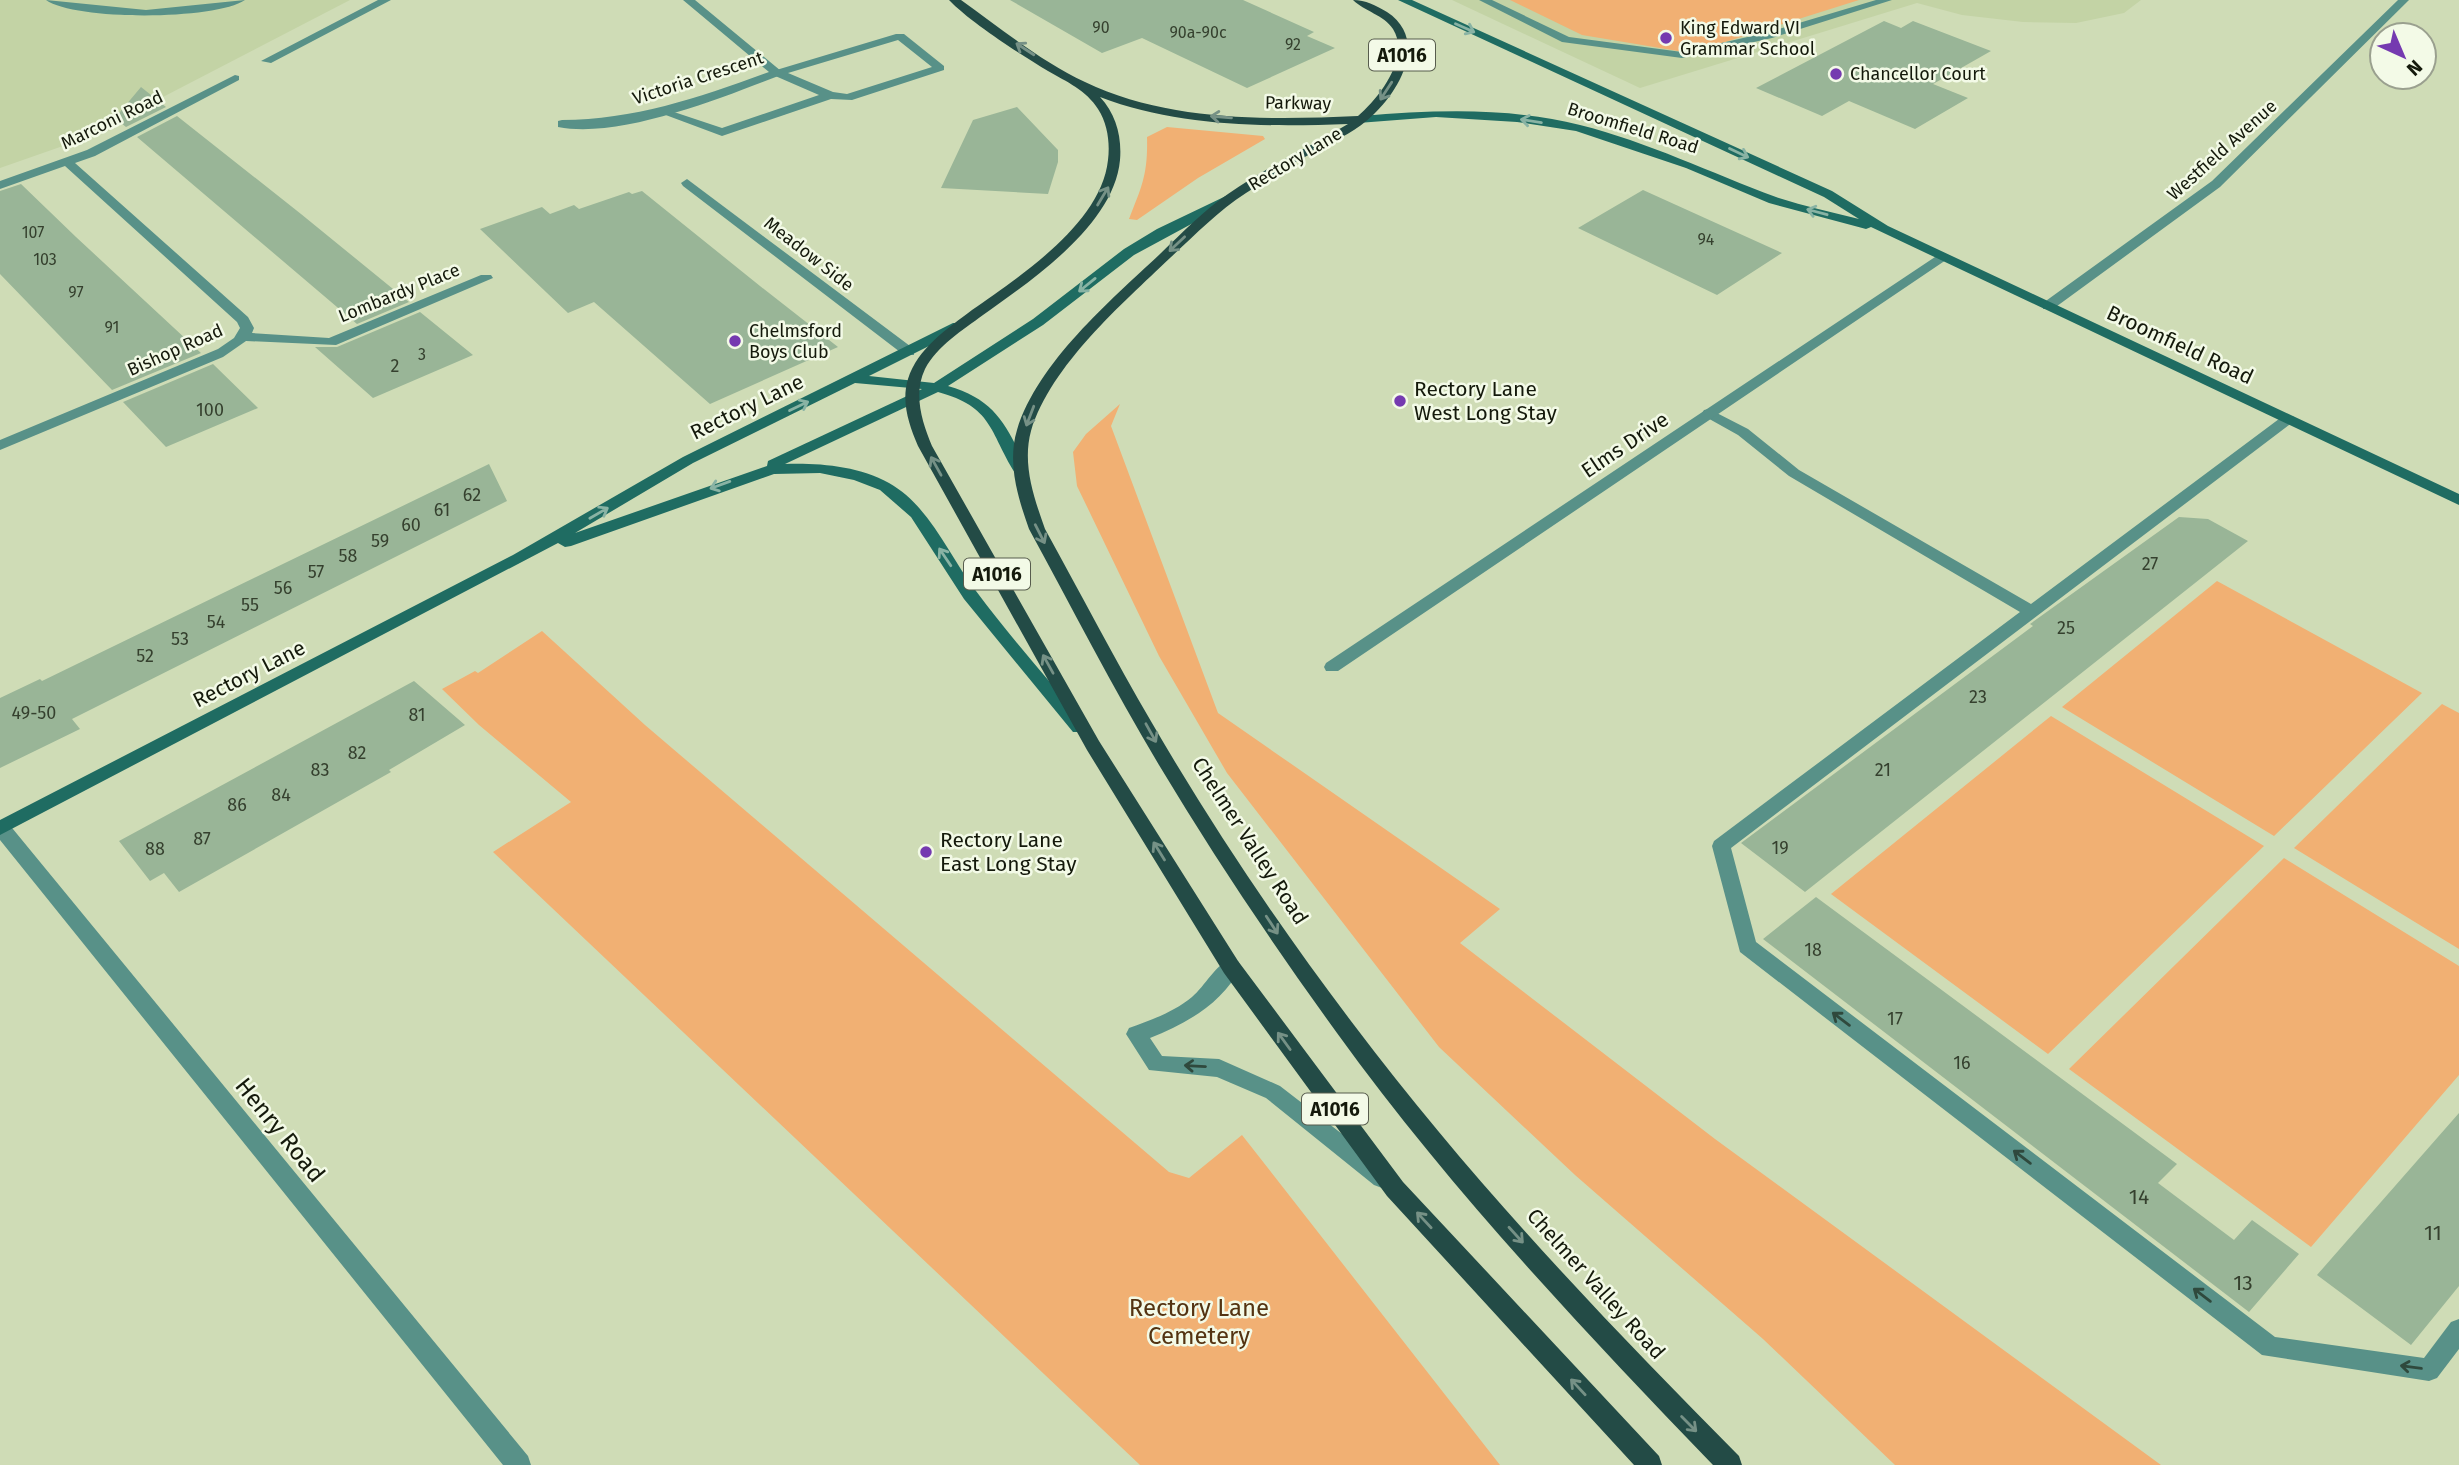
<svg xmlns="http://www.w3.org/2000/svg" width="2459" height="1465" viewBox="0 0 2459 1465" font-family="'Fira Sans',sans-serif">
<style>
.built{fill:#c3d3a5}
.green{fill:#f1b073}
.building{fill:#99b597}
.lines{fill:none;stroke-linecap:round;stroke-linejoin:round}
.lane{fill:#589188;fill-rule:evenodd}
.street{fill:#589188;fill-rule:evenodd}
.secondary{fill:#1f6c62;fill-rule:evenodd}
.primary{fill:#234b46;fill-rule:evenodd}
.oneway{stroke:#89b3a4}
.oneway2{stroke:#769186}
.oneway3{stroke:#2f493d}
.poi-dot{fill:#753ab0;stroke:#f3fae7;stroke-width:2.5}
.labels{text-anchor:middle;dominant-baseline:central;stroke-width:5;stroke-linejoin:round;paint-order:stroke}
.far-number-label{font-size:16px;fill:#35402e}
.far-poi-label{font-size:18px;fill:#14190b;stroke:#f3fae7;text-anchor:start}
.far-street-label{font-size:18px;fill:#14190b;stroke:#f3fae7}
.number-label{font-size:18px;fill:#35402e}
.shield{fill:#f3fae7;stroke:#575c4d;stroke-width:2}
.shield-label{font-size:19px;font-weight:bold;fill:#14190b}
.street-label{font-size:21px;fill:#14190b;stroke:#f3fae7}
.poi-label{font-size:21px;fill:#14190b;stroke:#f3fae7;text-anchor:start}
.near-number-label{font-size:21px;fill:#35402e}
.near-street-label{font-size:24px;fill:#14190b;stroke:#f3fae7}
.near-park-label{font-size:24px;fill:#543311;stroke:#f3fae7}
</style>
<rect width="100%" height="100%" fill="#cfdcb6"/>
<path class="built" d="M0,0H350L80,140L0,168Z
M1452,0H2141L2124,13L2076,23L2023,22L1962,15L1917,3L1640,88Z"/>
<path class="green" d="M1510,0H1859L1690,53L1582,35Z
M1167,127L1263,136L1265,139L1198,178L1137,220L1129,219C1142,186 1148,174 1147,137Z
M1120,404L1111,426L1218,713L1500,909L1460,943L1715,1139L2161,1465H1895L1763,1339L1575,1175L1439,1047L1227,773L1159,656L1077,486L1073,452L1086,434Z
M2217,581L2422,693L2274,836L2062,707Z
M542,631L645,725L1169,1172L1189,1178L1242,1135L1500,1465H1140L493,852L571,802L479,725L442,689L475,671L478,673Z
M2442,704L2459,713V949L2294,848Z
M2051,716L2264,846L2048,1054L1831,894Z
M2284,858L2459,966V1075L2311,1247L2069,1069Z"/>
<path class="building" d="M1010,0H1243L1314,32L1307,36L1335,48L1247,88L1142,38L1102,53Z
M1884,21L1901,28L1913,21L1991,51L1933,84L1968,98L1915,129L1849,101L1822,116L1756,88Z
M141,87L166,107L126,127L115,118Z
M1017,107L1058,150V162L1048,194L941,188L973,120Z
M177,116L301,214L409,302L357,324L137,137Z
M21,184L76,237L201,353L112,390L0,274V191Z
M1643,190L1782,253L1717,295L1578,228Z
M642,191L760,286L838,347L710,404L594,302L568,313L480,229L542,207L550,214L574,205L579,209L629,192L632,194Z
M420,312L473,355L373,398L315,347H337Z
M213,364L258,408L166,447L123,402Z
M489,464L507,501L72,719L80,729L0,768V698L40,679L42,681Z
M2179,517L2208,519L2248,541L1805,892L1741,843L2033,626L2030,624Z
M414,681L465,725L389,770L391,772L179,892L164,873L150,881L119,841Z
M1816,897L2177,1164L2158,1183L2234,1240L2252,1220L2299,1254L2249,1312L1763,939Z
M2459,1113V1286L2411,1345L2317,1275Z"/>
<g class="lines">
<path class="lane" d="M46,0L146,10L245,0C216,20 76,21 46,0Z
M1479,0H1492L1569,37L1682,52L1765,33L1876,0H1892L1772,38L1682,58L1562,42Z
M896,34H904L944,66V70L852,100L831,99L722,136L655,111L665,109L722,128L819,95L773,75V71ZM898,40L932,67L847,94L833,92L788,73Z
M1709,409L1748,429L1799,470L2031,604L2283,416H2293L2295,419L2293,422L1731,848L1756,942L2275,1337L2424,1358L2451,1322L2459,1319V1349L2437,1378L2429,1381L2262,1355L1740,952L1712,846L1714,841L2020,612L1789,476L1738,435L1704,416L1702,413L1704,410Z
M1231,959L1238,961L1241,967C1222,1004 1187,1023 1150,1038L1162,1056L1219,1059L1280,1086L1390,1171L1393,1178L1390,1185L1382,1188L1374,1185L1266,1098L1217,1077L1149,1070L1126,1034L1129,1028C1151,1020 1174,1012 1192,997C1205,986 1216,964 1231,959Z"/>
<path class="street" d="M378,0H391L271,63L261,61Z
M683,0H695L781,71V75C721,98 621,139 558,127V121L562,120C635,120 701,97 769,72Z
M2398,0H2409L2220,187L2053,309H2043V303L2212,181Z
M235,75L239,76V80L95,156L75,163L248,317L254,328L252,333L329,338L481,275H491L493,278L336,345L246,341L223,357L0,450V440L218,349L234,338L240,328L237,322L65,166L0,189V181L87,150Z
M687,179L914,349V355H904L683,186L681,183Z
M1941,253L1948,257L1946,260L1338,671H1326L1324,667L1326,663Z
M0,821L8,823L528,1456L531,1465H503L0,840Z"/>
<path class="secondary" d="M1398,0H1412L1832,191L1888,226L2459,494V505L1871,227L1866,229L1769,203L1686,168L1576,131L1517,122L1436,117L1358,123L1356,120L1362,116C1435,110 1508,107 1580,125C1648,142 1711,173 1776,197C1803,206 1831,212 1859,219L1824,197Z
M1228,195L1232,196V202L1134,255L1043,325L948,386C997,400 1007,427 1028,470L1025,473H1015C989,431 993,407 938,392L785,464C820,463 858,466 889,483C930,506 949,556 976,591C1010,637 1049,680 1085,724L1088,728L1085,732H1073L964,599L911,517L880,490L854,480L820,473L774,474L571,546L565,547L558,543L0,835V820L513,555L683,457L953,323H963V329L869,376L934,383L1033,319L1124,249L1157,229ZM855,383L922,389L768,461L767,466L575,533L693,463Z"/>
<path class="primary" d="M949,0H961C1001,29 1041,61 1085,82C1169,122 1268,120 1358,116C1378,99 1411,58 1393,29C1384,15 1364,11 1353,0C1366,0 1375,5 1387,12C1428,39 1401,89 1373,115C1358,130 1338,139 1319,149C1294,163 1270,177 1246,193C1218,211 1195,235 1170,258C1122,304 1051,365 1031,431C1022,464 1034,498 1045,529C1081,594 1115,660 1152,723C1213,828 1281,929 1354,1025C1470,1179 1603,1319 1739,1456L1742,1465H1713C1581,1328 1449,1188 1337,1033C1274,946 1214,857 1159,765C1113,688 1072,608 1029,529C1018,498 1007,463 1017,430C1038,362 1110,301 1160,254C1182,233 1203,211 1228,194C1266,167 1308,148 1348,124C1266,127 1178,127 1100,97C1116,114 1122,137 1120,160C1114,225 1032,280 983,315C963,330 937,346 925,369C913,394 922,422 932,446L1099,741L1238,961L1403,1182L1659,1456L1662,1465H1634L1387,1196L1224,973L1087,750L918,446C909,425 901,402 908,379C917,349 948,328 972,310C1020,276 1101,224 1108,160C1110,144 1108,124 1098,109C1086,90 1067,82 1048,71C1020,54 971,23 949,0Z"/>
</g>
<defs><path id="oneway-shaft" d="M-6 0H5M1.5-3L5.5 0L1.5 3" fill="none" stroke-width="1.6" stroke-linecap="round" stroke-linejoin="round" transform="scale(1.75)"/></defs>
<g class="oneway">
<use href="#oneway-shaft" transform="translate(1465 28) rotate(24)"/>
<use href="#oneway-shaft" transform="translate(1531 121) rotate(-171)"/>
<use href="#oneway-shaft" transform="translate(1739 153) rotate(25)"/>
<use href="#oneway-shaft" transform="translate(1817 212) rotate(-165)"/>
<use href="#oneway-shaft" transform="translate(1087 285) rotate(141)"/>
<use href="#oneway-shaft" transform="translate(799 406) rotate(-26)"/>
<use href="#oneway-shaft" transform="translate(720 485) rotate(160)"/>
<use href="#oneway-shaft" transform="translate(599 513) rotate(-30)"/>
<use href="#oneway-shaft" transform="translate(945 557) rotate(-124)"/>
</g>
<g class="oneway2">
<use href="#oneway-shaft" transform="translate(1025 49) rotate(-147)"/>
<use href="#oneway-shaft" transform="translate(1386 91) rotate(123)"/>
<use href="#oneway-shaft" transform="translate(1221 117) rotate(-175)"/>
<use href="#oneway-shaft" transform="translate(1103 196) rotate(-59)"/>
<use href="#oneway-shaft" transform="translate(1177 244) rotate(137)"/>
<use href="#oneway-shaft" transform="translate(1030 416) rotate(111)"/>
<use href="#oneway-shaft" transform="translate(936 466) rotate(-119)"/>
<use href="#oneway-shaft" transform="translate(1040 534) rotate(63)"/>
<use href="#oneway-shaft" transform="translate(1048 664) rotate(-119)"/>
<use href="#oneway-shaft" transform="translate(1151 733) rotate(61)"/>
<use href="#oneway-shaft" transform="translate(1159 851) rotate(-122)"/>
<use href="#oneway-shaft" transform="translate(1272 925) rotate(57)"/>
<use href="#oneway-shaft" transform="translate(1284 1041) rotate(-126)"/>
<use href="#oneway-shaft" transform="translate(1424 1220) rotate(-133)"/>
<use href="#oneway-shaft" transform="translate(1516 1235) rotate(48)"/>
<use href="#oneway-shaft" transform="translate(1578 1387) rotate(-133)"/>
<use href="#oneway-shaft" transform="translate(1689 1424) rotate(45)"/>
</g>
<g class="oneway3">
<use href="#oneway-shaft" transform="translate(1841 1019) rotate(-143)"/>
<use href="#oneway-shaft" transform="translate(1195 1066) rotate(-177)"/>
<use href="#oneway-shaft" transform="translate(2022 1157) rotate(-143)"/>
<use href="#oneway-shaft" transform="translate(2202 1295) rotate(-143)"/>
<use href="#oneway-shaft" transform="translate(2411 1367) rotate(-172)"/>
</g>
<g class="poi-dot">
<circle cx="1666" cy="38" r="7"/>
<circle cx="1836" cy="74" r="7"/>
<circle cx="735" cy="341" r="7"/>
<circle cx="1400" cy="401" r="7"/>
<circle cx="926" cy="852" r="7"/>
</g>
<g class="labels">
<g class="far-number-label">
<text x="1101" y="27">90</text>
<text x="1198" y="32">90a-90c</text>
<text x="1293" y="44">92</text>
<text x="33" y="232">107</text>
<text x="1706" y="239">94</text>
<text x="45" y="259">103</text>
<text x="76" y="292">97</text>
<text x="112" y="327">91</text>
<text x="422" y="354">3</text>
</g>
<g class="far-poi-label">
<text x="1680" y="28">King Edward VI<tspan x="1680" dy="21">Grammar School</tspan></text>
<text x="1850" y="74">Chancellor Court</text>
<text x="749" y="331">Chelmsford<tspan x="749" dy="21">Boys Club</tspan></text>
</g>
<g class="far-street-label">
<text transform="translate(698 78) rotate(-18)">Victoria Crescent</text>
<text transform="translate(1298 103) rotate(1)">Parkway</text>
<text transform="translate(112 120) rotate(-26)">Marconi Road</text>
<text transform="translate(1633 128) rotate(17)">Broomfield Road</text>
<text transform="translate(2222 150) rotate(-42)">Westfield Avenue</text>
<text transform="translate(1295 159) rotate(-31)">Rectory Lane</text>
<text transform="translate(809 254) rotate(38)">Meadow Side</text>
<text transform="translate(399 293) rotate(-22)">Lombardy Place</text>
<text transform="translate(175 350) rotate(-24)">Bishop Road</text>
</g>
<g class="number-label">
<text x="395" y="366">2</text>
<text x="210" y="410">100</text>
<text x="472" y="495">62</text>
<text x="442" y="510">61</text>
<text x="411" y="525">60</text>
<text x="380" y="541">59</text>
<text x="348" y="556">58</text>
<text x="2150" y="564">27</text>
<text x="316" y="572">57</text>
<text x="283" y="588">56</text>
<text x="250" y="605">55</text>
<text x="216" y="622">54</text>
<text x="2066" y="628">25</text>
<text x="180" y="639">53</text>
<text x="145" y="656">52</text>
<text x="1978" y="697">23</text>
<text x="34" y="713">49-50</text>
<text x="417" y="715">81</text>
<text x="357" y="753">82</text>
<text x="320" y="770">83</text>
<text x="1883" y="770">21</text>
<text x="281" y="795">84</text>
<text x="237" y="805">86</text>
<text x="202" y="839">87</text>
<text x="1780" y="848">19</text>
<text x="155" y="849">88</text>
<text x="1813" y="950">18</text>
<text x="1895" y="1019">17</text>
<text x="1962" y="1063">16</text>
</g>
<g class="shield">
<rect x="1369" y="39.5" width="66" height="31" rx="5"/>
<rect x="964" y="558.5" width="66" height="31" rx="5"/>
<rect x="1302" y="1093.5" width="66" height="31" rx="5"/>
</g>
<g class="shield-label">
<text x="1402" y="55">A1016</text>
<text x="997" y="574">A1016</text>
<text x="1335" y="1109">A1016</text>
</g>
<g class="street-label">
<text transform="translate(2180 345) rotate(25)">Broomfield Road</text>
<text transform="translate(747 407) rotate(-26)">Rectory Lane</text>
<text transform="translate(1625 445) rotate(-34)">Elms Drive</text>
<text transform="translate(249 674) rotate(-27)">Rectory Lane</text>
<text transform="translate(1250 841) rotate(57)">Chelmer Valley Road</text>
<text transform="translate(1596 1284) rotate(48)">Chelmer Valley Road</text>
</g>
<g class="poi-label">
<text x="1414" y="389">Rectory Lane<tspan x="1414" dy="24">West Long Stay</tspan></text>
<text x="940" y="840">Rectory Lane<tspan x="940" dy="24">East Long Stay</tspan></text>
</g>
<g class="near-number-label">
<text x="2139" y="1197">14</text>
<text x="2433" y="1233">11</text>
<text x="2243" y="1283">13</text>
</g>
<g class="near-street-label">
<text transform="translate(280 1130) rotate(51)">Henry Road</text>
</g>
<g class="near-park-label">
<text x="1199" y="1308">Rectory Lane<tspan x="1199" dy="28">Cemetery</tspan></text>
</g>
</g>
<g transform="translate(2403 56) rotate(136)"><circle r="33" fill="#f3fae7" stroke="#9aa08f" stroke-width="2"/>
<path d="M0-5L12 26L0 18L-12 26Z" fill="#753ab0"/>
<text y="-10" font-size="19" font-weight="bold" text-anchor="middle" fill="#14190b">N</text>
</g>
</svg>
